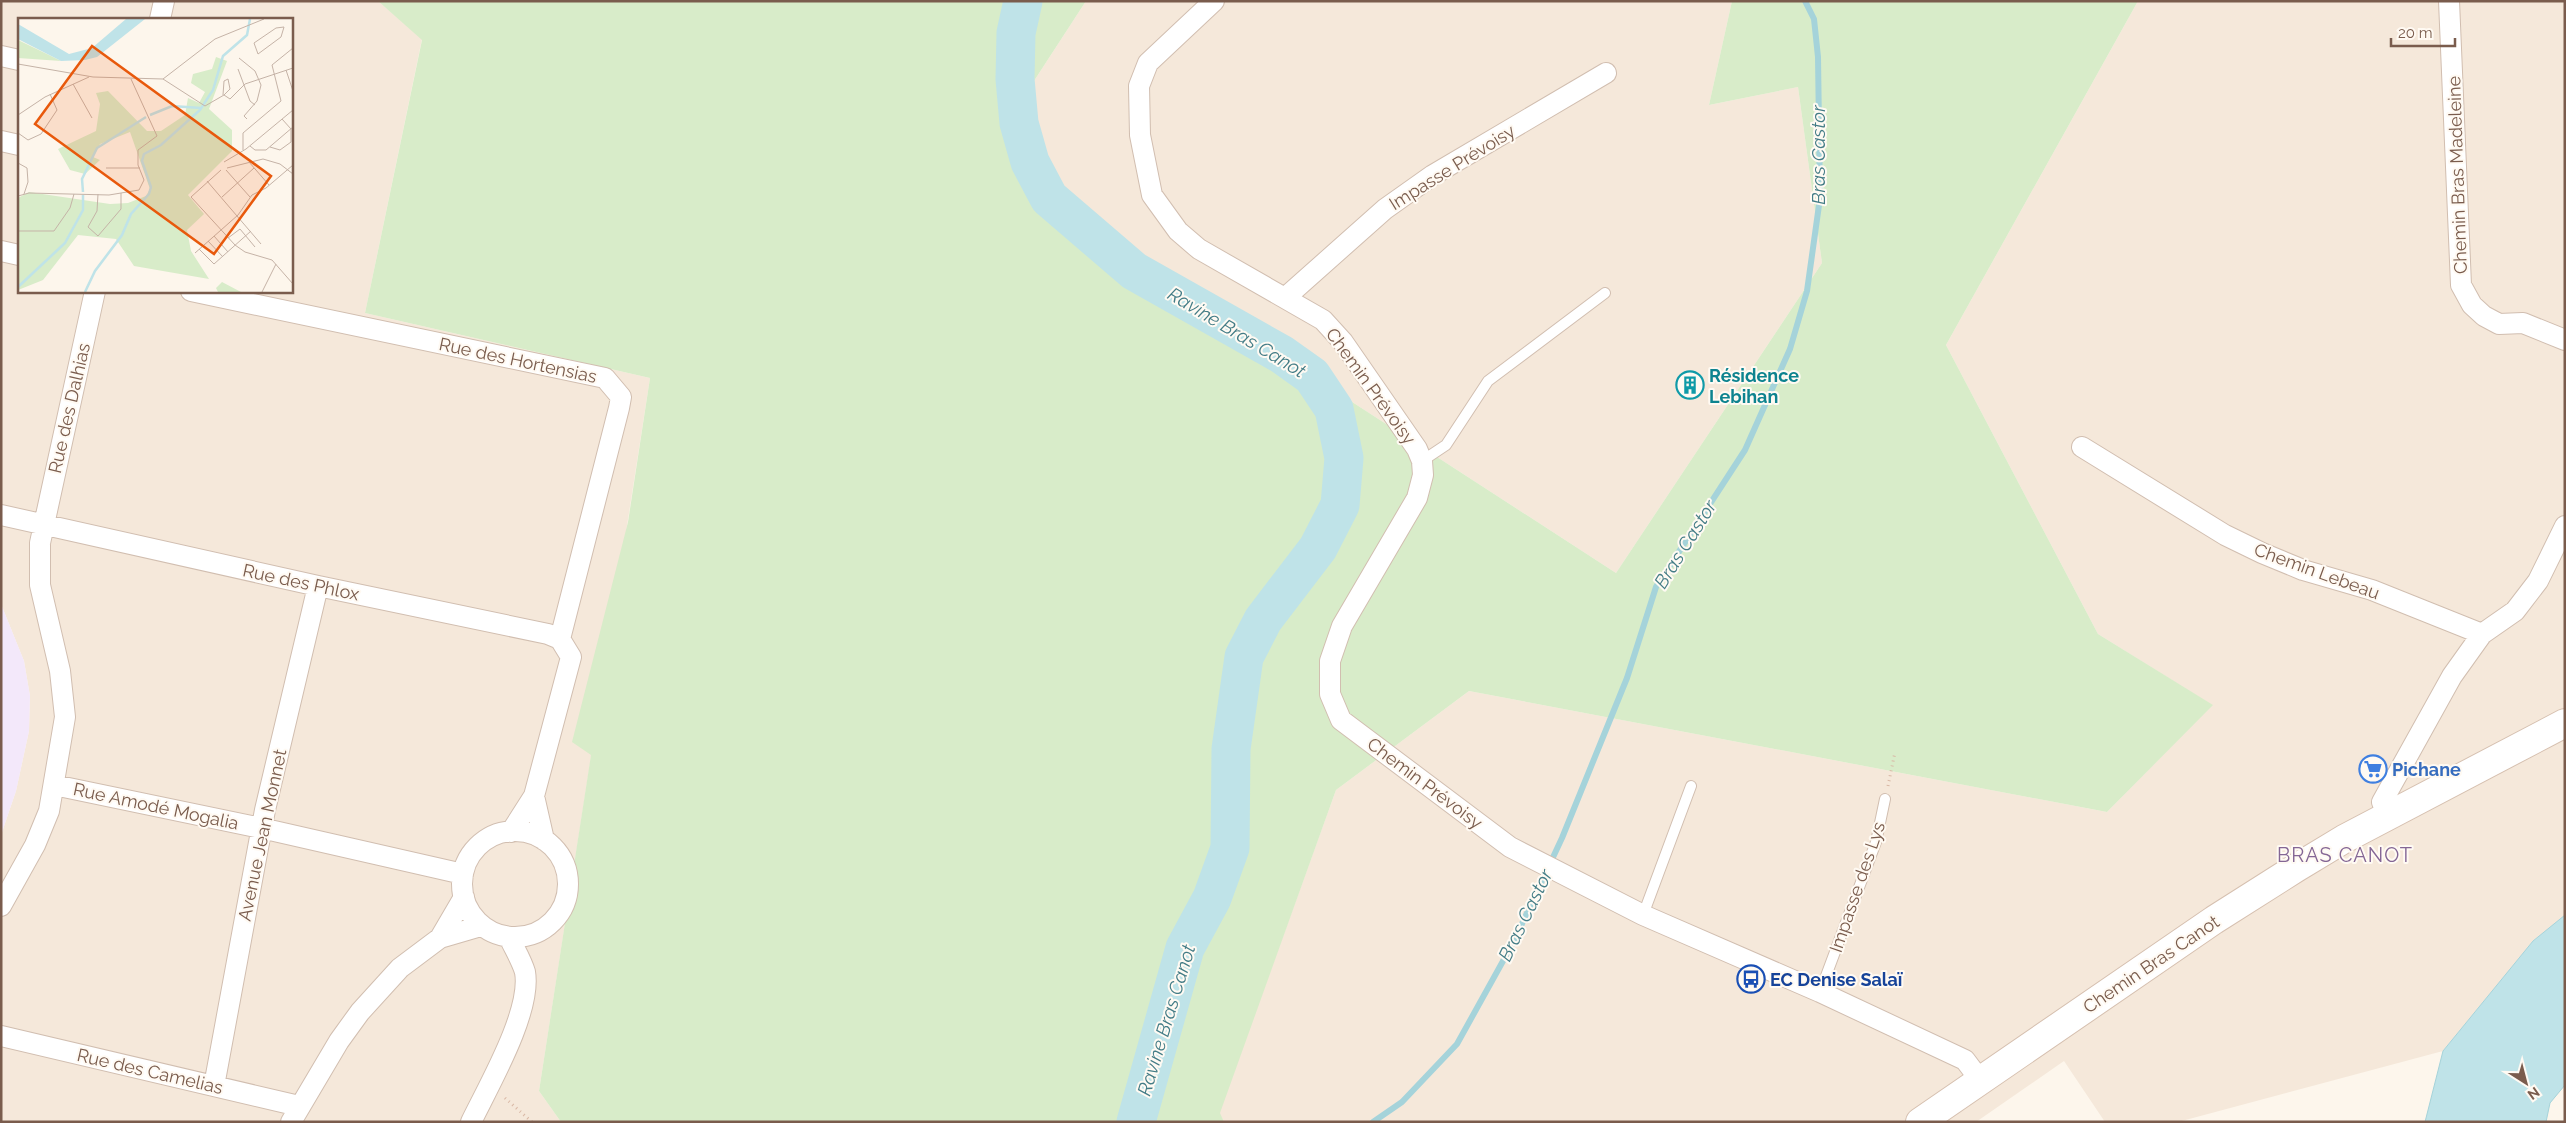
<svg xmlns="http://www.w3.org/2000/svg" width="2566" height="1123" viewBox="0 0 2566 1123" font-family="Raleway,sans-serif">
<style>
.residential{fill:#f5e8da;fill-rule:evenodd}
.education{fill:#f3e8fa}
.green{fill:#d8ecc9}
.water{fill:#bfe3e8;stroke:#a5d3da}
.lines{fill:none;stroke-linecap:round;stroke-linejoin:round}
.stream{stroke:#a5d3da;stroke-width:6}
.river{stroke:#bfe3e8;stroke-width:39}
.lane-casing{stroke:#d1beb0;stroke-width:12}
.street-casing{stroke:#d1beb0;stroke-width:22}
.secondary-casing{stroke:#d6c0b0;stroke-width:30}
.path{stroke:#d9b8a5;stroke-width:3;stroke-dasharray:1 4;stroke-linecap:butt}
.lane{stroke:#fff;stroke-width:10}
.street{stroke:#fff;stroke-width:20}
.secondary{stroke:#fff;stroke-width:28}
.labels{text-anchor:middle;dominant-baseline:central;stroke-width:4;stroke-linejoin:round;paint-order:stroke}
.street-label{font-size:18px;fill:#7a5c4d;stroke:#fffaf3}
.culture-label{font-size:18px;font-weight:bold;fill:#0d838f;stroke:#fffaf3;text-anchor:start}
.shop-label{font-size:18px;font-weight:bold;fill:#366cbe;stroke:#fffaf3;text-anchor:start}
.transit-label{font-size:18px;font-weight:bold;fill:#164399;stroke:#fffaf3;text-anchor:start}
.water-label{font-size:19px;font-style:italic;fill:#437c86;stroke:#fffaf3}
.quarter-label{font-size:20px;letter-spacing:1px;fill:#846695;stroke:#fffaf3}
.inset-river{fill:none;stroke:#bfe3e8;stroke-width:2.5}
.inset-road{fill:none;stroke:#c5b3a7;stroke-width:1}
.view{fill:#e8590c;fill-opacity:0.15;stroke:#e8590c;stroke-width:2.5}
.inset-edge{fill:none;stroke:#7a5c4d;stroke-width:2.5}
</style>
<rect width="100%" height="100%" fill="#fdf6ec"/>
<path class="residential" d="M1,1H378L422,39L365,313L650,378L539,1091L561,1122H1V835L16,791L29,731L30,696L24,661L1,604ZM19,19H291V291H19Z
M1086,1H1732L1709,105L1798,87L1822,263L1616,573L1184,293L1046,170L1032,84Z
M2138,1H2565V915L2533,941L2443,1051L2178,1122H2105L2064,1061L1976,1122H1224L1219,1113L1336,790L1469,691L2107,812L2212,705L2098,634L1946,345Z"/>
<path class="education" d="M1,604L24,661L30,696L29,731L16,791L1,835Z"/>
<path class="green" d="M378,1H1086L1032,84L1046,170L1184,293L1616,573L1822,263L1798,87L1709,105L1732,1H2138L1946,345L2098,634L2213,705L2107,812L1469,691L1336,790L1220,1113L1224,1122H561L539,1091L591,755L572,742L628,522L650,378L365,313L422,40Z"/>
<path class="water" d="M2565,915V1085L2550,1103L2546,1122H2425L2443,1051L2533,941Z"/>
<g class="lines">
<path class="stream" d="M1373,1122L1402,1102L1457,1044L1513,943L1562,838L1627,678L1656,587L1745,450L1790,349L1807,291L1820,198L1818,57L1814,19L1805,1"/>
<path class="river" d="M1023,1L1016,33L1015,79L1019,123L1030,162L1049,198L1134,271L1281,354L1312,376L1334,409L1344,458L1340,505L1318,548L1263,620L1244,657L1231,749L1230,848L1212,898L1185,948L1136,1122"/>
<g class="lane-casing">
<path id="lane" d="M1422,461L1446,445L1488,381L1605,293
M1643,915L1691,786
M1820,992L1876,842L1885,799"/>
</g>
<g class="street-casing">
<path id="street" d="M1214,1L1148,63L1139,86L1140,135L1152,195L1178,231L1199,249L1323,320L1343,342L1417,449L1422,461L1423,475L1417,498L1342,626L1330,661V694L1341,720L1510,847L1643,915L1820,992L1965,1060L1980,1080
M2449,1L2461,285L2472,305L2484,316L2499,324L2523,323L2565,340
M160,19L164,1
M1,56L19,60
M1,141L19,145
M1,251L19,255
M191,291L605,378L621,397L619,408L560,639
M1286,297L1385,209L1433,175L1606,73
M2082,447L2225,535L2262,553L2303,570L2372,590L2482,634
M1,515L318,586L548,634L560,639L571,657L534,796L511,832
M54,785L261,828L463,874
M534,796L544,840
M2388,816L2382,802L2452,676L2482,634L2515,611L2538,581L2565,526
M462 884a53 53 0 1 1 106 0a53 53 0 1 1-106 0Z
M1,906L35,845L49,811L65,717L60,671L40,585V543L95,291
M440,938L481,926
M1,1036L299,1106
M214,1086L265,810L318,586
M291,1122L339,1041L360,1012L400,968L440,938L464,897
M471,1122C489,1085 532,1011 525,972C522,961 514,948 509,937"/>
</g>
<g class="secondary-casing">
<path id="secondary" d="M1920,1122L2214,920L2296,868L2344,839L2565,723"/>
</g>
<path class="path" d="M1888,786L1895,752
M505,1098L532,1122"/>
<use href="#lane" class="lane"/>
<use href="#street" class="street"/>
<use href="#secondary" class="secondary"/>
</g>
<defs>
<g id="building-ring" transform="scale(1.4375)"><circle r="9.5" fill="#fffaf3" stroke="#0f9aa8" stroke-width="1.5"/><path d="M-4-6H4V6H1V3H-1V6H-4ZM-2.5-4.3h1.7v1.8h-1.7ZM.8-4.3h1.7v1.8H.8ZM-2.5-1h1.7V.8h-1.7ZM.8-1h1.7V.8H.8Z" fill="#0f9aa8"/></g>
<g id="supermarket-ring" transform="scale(1.4375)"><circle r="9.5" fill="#fffaf3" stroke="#3f7fe0" stroke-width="1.5"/><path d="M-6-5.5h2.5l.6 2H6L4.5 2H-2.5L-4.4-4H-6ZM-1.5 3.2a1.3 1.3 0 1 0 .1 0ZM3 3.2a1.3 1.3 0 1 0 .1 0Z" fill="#3f7fe0"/></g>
<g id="bus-ring" transform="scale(1.4375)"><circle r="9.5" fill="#fffaf3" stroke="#1a4fb4" stroke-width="1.5"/><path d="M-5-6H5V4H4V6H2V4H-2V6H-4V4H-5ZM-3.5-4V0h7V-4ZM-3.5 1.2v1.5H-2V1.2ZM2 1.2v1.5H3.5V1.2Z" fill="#1a4fb4"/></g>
</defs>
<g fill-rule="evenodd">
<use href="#building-ring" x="1690" y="385"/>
<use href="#supermarket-ring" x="2373" y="769"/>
<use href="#bus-ring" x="1751" y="979"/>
</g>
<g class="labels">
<g class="street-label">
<text transform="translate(1452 167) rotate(-32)">Impasse Prévoisy</text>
<text transform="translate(2457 175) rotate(-92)">Chemin Bras Madeleine</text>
<text transform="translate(518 360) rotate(12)">Rue des Hortensias</text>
<text transform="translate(1371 386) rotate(54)">Chemin Prévoisy</text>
<text transform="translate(69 408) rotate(-77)">Rue des Dalhias</text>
<text transform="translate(2317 571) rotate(20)">Chemin Lebeau</text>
<text transform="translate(301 582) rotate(12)">Rue des Phlox</text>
<text transform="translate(1425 783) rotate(37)">Chemin Prévoisy</text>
<text transform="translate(156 806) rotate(12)">Rue Amodé Mogalia</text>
<text transform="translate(262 835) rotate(-78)">Avenue Jean Monnet</text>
<text transform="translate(1857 887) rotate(-71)">Impasse des Lys</text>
<text transform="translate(2151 964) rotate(-34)">Chemin Bras Canot</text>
<text transform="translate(150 1071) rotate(13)">Rue des Camelias</text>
</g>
<g class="culture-label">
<text x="1709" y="375">Résidence<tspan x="1709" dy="21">Lebihan</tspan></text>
</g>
<g class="shop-label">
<text x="2392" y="769">Pichane</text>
</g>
<g class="transit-label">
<text x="1770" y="979">EC Denise Salaï</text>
</g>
<g class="water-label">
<text transform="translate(1818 155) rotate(-90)">Bras Castor</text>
<text transform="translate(1237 332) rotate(31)">Ravine Bras Canot</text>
<text transform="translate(1685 544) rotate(-58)">Bras Castor</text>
<text transform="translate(1525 915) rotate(-64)">Bras Castor</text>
<text transform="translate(1166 1020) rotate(-73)">Ravine Bras Canot</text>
</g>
<g class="quarter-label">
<text x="2345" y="855">BRAS CANOT</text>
</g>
</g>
<g transform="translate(18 18)">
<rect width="275" height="275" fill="#fdf6ec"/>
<path d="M0,22L31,37L43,43L0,40ZM198,39L209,43L191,91L214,112V133L170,177L186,196L169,212L173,233L191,261L116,248L98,221L60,217L25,262L0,272V180L11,174L92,186L110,185L128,178L132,171L112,114L82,126L75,139L82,142L67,156L52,152L40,131L78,113L82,86L78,75L90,73L129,113H143L167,97L170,80L181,85L187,74L173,65L175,56L194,51ZM204,264L223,274H200L198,270Z" fill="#d8ecc9"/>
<path d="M108,1H127L79,39L67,42L43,43L0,21V6L51,36L74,30Z" fill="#bfe3e8"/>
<path class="inset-river" d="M132,97L154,88L183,90M65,174L64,161L79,130L128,99M0,269L47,225L65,192V177M67,274L77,253L104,217L113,196L131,176L133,169L124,143L126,136L143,127L182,92L195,72L205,38L229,17L232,1"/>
<path class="inset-road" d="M266,9L263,19L240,36L236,25L258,10ZM221,40L237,53L243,67L239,83L226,98L229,101M0,46L75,59L145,61L197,21L246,1M220,51L232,83L237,87M268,52L275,73M145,61L187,88L206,77L212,71L210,61L206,63L205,77M55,66L74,100M206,77L212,81L227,66L275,50M0,97L27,79L71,59M0,115L10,122L23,116L39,92L32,76M232,128L237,132H248L275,109M252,129L262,132L273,124V111L264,101M225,132V115L263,83L254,47L275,30M206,144L228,131L275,92M231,144L251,167M0,145L9,150L10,164L6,176M88,150H122M209,150L245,141L262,146L275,156M203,152L173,179L217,227L227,234L254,242L275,266M208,152L232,179M189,163L243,226M80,176L79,193L70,209L80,218L103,191V175M0,178L11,175L91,177L121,172L126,162L120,147V132L139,118L113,61M204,179L236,150M0,213H36L52,190L56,176M196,218L210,234M210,220L222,211L237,229M190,223L205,239M181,231L196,246L233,213M177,235L220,197L234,177L248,170L275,147M244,274L258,246"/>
<path class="view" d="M74,28L253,158L196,236L17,106Z"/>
<rect width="275" height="275" class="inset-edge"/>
</g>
<rect width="2566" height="1123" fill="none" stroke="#7a5c4d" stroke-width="5"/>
<g transform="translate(2526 1083) rotate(144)" stroke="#fffaf3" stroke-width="4" paint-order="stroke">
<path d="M0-4L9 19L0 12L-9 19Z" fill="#7a5c4d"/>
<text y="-8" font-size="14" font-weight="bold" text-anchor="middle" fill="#7a5c4d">N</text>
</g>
<path d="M2391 38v8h64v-8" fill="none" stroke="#7a5c4d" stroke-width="2.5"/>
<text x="2398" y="38" font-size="15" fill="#7a5c4d" stroke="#fffaf3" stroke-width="4" paint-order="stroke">20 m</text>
</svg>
